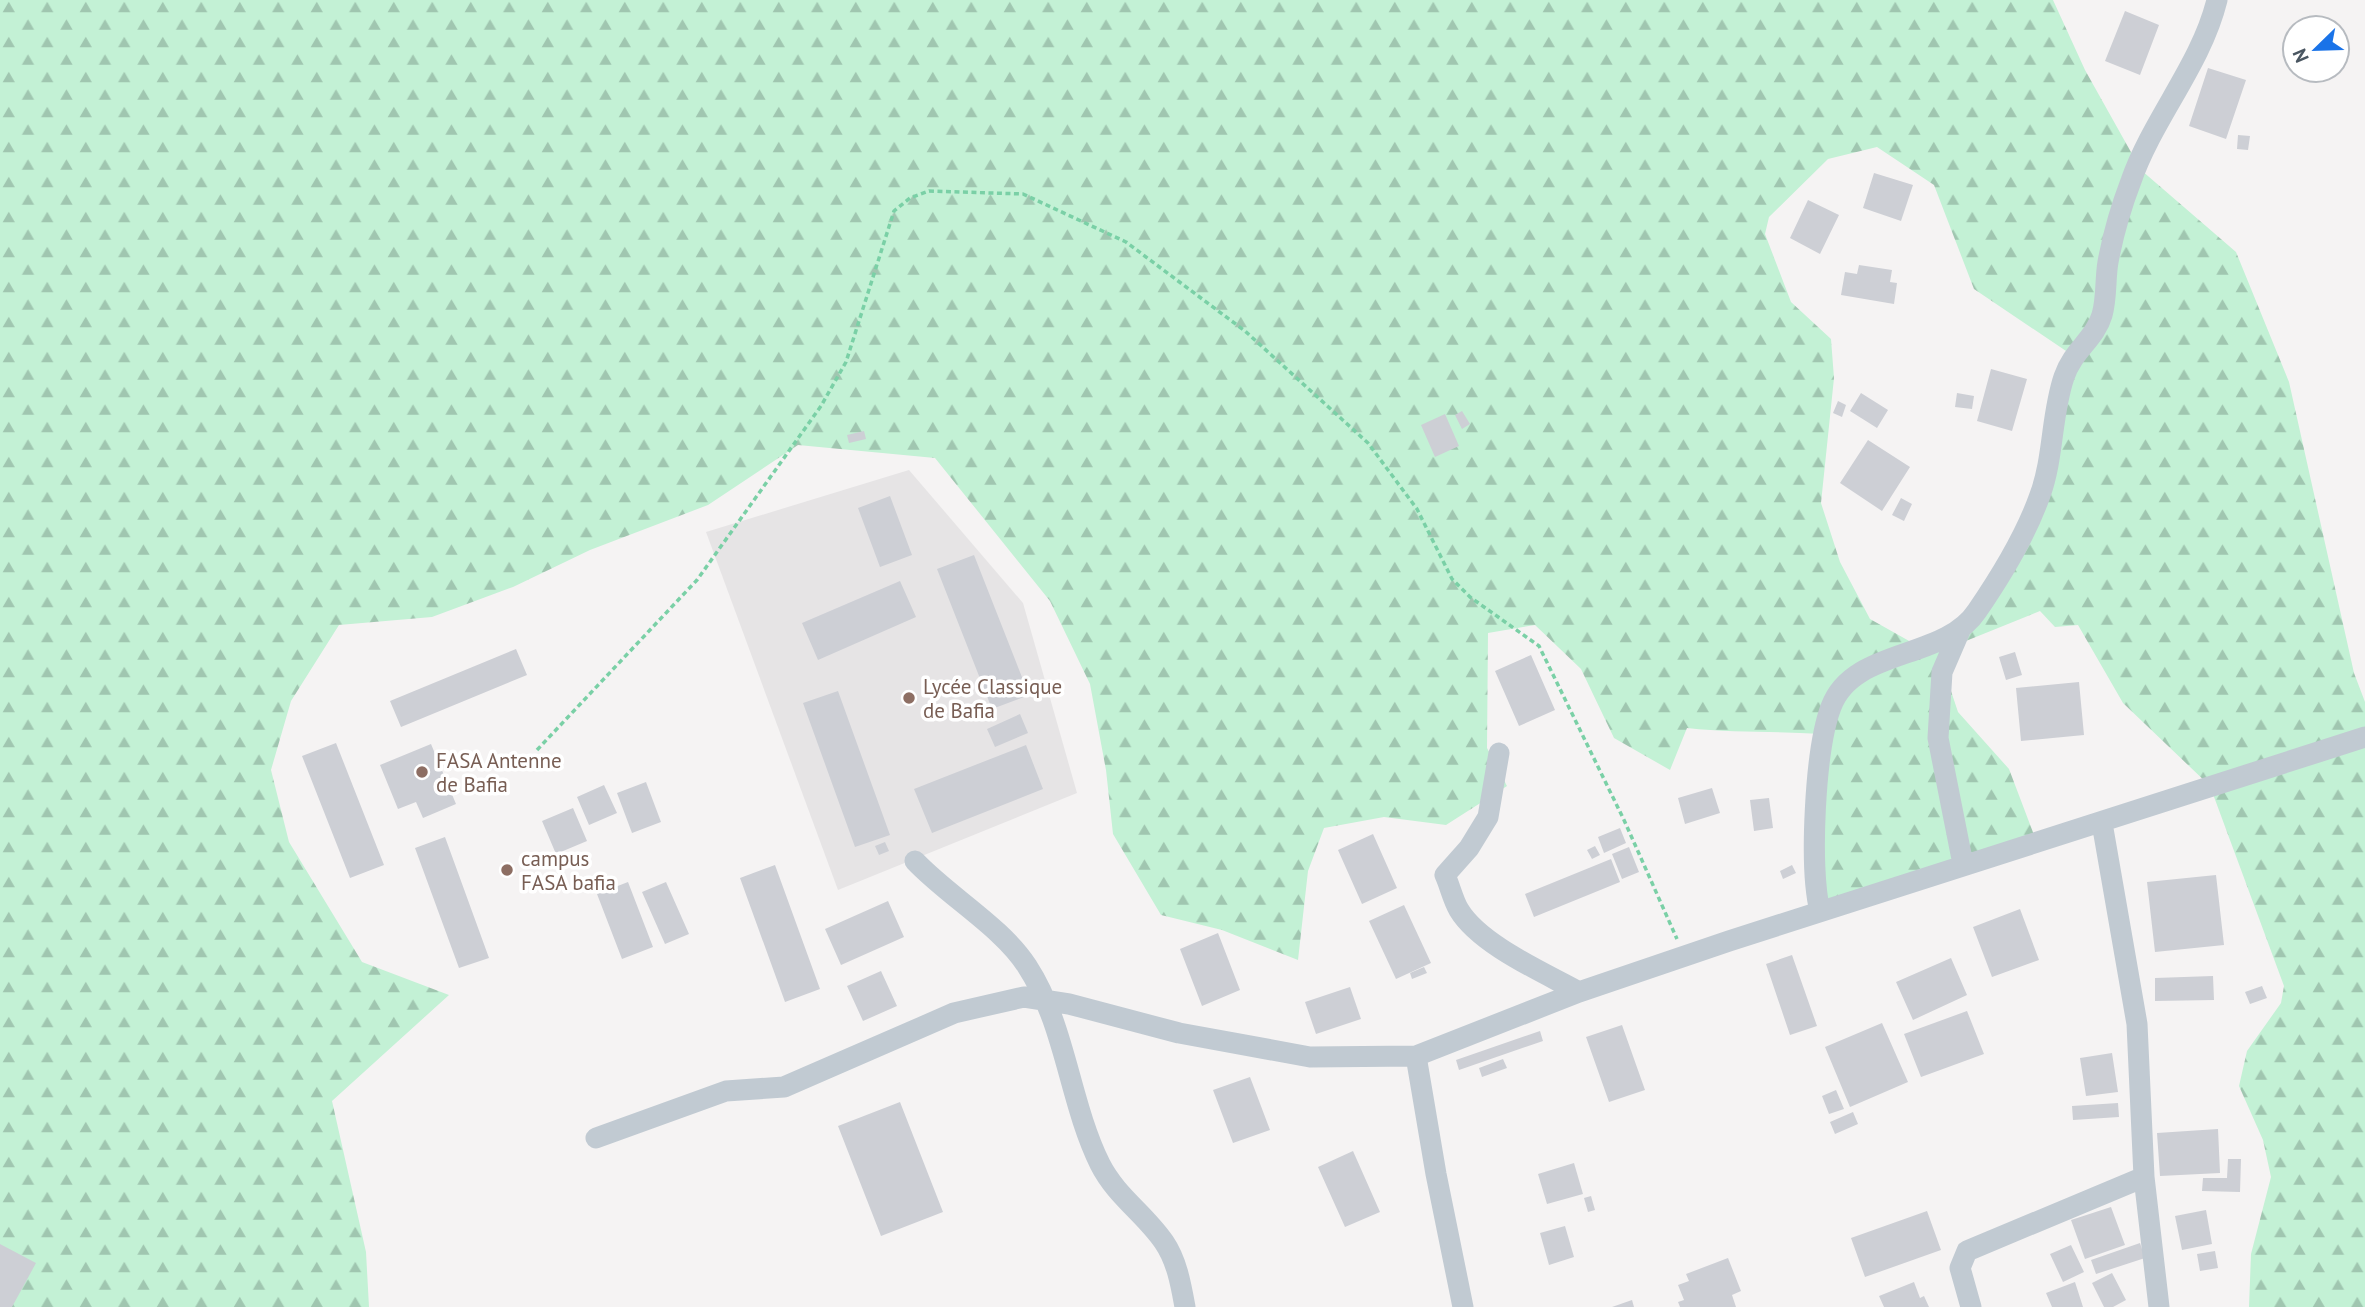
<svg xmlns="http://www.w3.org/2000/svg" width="2365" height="1307" viewBox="0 0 2365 1307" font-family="'PT Sans',sans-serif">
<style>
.education{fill:#e6e4e5}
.forest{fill:url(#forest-firs);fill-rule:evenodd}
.building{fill:#cdcfd5}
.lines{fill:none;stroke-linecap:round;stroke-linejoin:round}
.path{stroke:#7ad0a6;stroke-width:3.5;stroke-dasharray:5 3.5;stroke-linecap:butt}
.street{stroke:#c1cad2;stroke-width:21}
.education-dot{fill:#8d6e63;stroke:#fff;stroke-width:2.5}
.labels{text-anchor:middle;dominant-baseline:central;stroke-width:7;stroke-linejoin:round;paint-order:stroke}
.education-label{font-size:21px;fill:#785e54;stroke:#fff;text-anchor:start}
</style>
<defs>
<pattern id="forest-firs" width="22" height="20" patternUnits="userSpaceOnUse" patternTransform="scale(1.75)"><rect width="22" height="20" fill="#c3f1d5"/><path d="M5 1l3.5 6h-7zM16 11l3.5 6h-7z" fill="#a0c6b0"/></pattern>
</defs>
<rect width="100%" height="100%" fill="#f5f3f3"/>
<path class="education" d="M909,470L1023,603L1077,793L838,890L706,532Z"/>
<path class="forest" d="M0,0H2053L2085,70L2141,170L2236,252L2289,382L2354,673L2365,702V1307H2249L2251,1254L2271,1177L2263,1140L2239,1086L2247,1051L2281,1003L2284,986L2210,786L2123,703L2078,625L2055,627L2040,611L1951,647L1949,685L1958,712L2009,769L2037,843L1818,915L1822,734C1777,731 1733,733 1687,728L1670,770L1614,738L1581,669L1535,625L1488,633L1487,748L1507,786L1446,825L1384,817L1324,828L1308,871L1298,960L1222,930L1161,915L1113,834L1106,770L1090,684L1050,601L935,458L798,445L708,505L590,550L513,587L432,617L339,625L291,701L271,770L289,842L362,962L449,995L332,1101L366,1252L369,1307H0ZM1877,147L1934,185L1974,289L2072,355L2041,494L1966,620L1911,642L1870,619L1840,562L1821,503L1834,378L1831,339L1791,302L1765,234L1769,217L1828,159Z"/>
<path class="building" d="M2125,11L2159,25L2140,75L2105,61Z
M2208,68L2246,80L2226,139L2189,126Z
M2238,135L2250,136L2248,150L2237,149Z
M1874,173L1913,185L1901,221L1863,208Z
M1808,200L1839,215L1820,254L1790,238Z
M1859,265L1892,270L1890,282L1897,283L1894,304L1841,295L1845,272L1857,274Z
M1991,369L2027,379L2012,431L1977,421Z
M1861,393L1888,410L1877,428L1850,411Z
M1957,393L1974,396L1972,409L1955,407Z
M1838,401L1846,405L1842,417L1833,413Z
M1462,411L1470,424L1462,429L1455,415Z
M1445,414L1459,446L1435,457L1421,425Z
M864,431L866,439L849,443L847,435Z
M1868,440L1910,467L1882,511L1840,483Z
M890,496L912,555L880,567L858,508Z
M1901,498L1912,504L1904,521L1892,515Z
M974,555L1029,695L992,709L937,569Z
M900,581L916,617L818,660L802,623Z
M516,649L527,675L401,727L390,701Z
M2015,652L2022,675L2006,680L1999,657Z
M1531,655L1555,710L1519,726L1495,671Z
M2079,682L2084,735L2021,741L2016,688Z
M838,691L890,835L855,847L803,703Z
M1020,714L1028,733L995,747L987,729Z
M336,743L384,865L350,878L302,756Z
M431,744L456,804L423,818L416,802L398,809L380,765Z
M1026,745L1043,789L932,833L914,789Z
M646,782L661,822L632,833L617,793Z
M604,785L617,813L589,825L577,797Z
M1712,788L1720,813L1685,824L1678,798Z
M1769,798L1773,828L1754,831L1750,800Z
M573,808L587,841L556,854L542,821Z
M1620,828L1626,843L1604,853L1598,837Z
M1373,834L1397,888L1362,904L1338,850Z
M445,837L489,958L459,968L415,848Z
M885,842L889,851L879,855L875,846Z
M1595,846L1600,855L1592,859L1587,850Z
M1629,847L1639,872L1622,879L1612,854Z
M1611,859L1620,882L1534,917L1525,894Z
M775,865L820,989L785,1002L740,878Z
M1792,865L1796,873L1783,879L1780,871Z
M2216,875L2224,945L2155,952L2147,882Z
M628,882L653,947L622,959L597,894Z
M666,882L689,934L665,944L642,892Z
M888,901L904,937L841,965L825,929Z
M1404,905L1431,963L1396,979L1369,921Z
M2020,909L2039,960L1992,977L1973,927Z
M1218,933L1240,990L1202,1006L1180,949Z
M1792,955L1817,1026L1790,1035L1766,964Z
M1951,958L1967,995L1913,1020L1896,982Z
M1424,967L1427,973L1412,979L1410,973Z
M881,971L897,1006L863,1021L847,986Z
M2213,976L2214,1000L2155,1001V978Z
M2262,986L2267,998L2250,1004L2245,992Z
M1350,987L1361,1019L1316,1034L1305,1002Z
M1967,1011L1984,1054L1921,1077L1904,1034Z
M1882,1023L1908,1082L1850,1107L1825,1047Z
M1622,1025L1645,1090L1609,1102L1586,1037Z
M1540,1031L1543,1041L1459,1070L1456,1060Z
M2112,1053L2118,1092L2086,1096L2080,1058Z
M1503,1059L1507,1068L1482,1077L1479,1068Z
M1250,1077L1270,1130L1233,1143L1213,1090Z
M1836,1090L1844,1109L1829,1114L1822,1096Z
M900,1102L943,1212L881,1236L838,1126Z
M2118,1103L2119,1117L2073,1120L2072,1106Z
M1853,1112L1858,1124L1835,1134L1830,1122Z
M2218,1129L2220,1173L2160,1176L2157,1133Z
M1353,1151L1380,1212L1345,1227L1318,1167Z
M2228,1159H2241L2240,1192L2202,1191L2203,1178H2227Z
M1574,1163L1583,1194L1547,1204L1538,1174Z
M1591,1196L1595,1210L1588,1212L1584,1198Z
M2111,1207L2125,1245L2085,1259L2071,1220Z
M2206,1210L2212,1244L2182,1250L2175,1216Z
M1927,1211L1941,1250L1865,1277L1851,1238Z
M1565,1226L1574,1257L1549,1265L1540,1233Z
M2140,1243L2145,1258L2096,1274L2091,1260Z
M0,1244L36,1263L12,1307H0Z
M2071,1245L2084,1272L2063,1282L2050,1254Z
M2215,1251L2218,1268L2200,1271L2197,1254Z
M1728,1258L1741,1291L1732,1295L1736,1307H1680L1678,1302L1684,1300L1678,1285L1689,1281L1686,1274Z
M2112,1273L2126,1300L2113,1307H2104L2092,1283Z
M1914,1282L1920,1298L1924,1296L1929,1307H1884L1879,1296Z
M2075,1282L2083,1307H2052L2046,1293Z
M1632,1300L1634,1307H1612Z"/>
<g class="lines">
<path class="path" d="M537,750L697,580L821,406L846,362L894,211L910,198L929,191L1023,194L1126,242L1245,331L1368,443L1417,509L1452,579L1470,597L1539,646L1624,820L1677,939"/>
<path class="street" d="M1961,628L1942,672L1938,738L1963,864
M1499,753L1488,817L1469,848L1445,875C1450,886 1453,900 1459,910C1480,945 1545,973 1579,992
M2102,823L2137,1024L2144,1177L2159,1307
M915,861C948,896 1002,927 1027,966C1066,1026 1069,1101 1100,1164C1116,1196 1145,1214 1164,1242C1177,1261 1181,1285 1185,1307
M1820,911C1809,868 1815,749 1831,707C1853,647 1944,661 1977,611C2001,576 2026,535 2040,495C2054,457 2051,415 2064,377C2073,350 2095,339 2102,315C2107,298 2105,279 2108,262C2113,235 2121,207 2131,181C2153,118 2201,65 2217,0
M596,1138L726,1091L784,1087L954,1013L1024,997L1069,1004L1179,1033L1310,1057L1416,1056
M1463,1307L1436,1174L1416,1056L1579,992L1729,941L2365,737
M1971,1307L1960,1268L1967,1251L2144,1177"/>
</g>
<g class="education-dot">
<circle cx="909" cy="698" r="7"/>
<circle cx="422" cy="772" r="7"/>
<circle cx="507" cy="870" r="7"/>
</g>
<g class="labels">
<g class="education-label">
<text x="923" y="686">Lycée Classique<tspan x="923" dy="24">de Bafia</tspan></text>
<text x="436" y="760">FASA Antenne<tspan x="436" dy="24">de Bafia</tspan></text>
<text x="521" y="858">campus<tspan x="521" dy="24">FASA bafia</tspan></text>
</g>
</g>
<g transform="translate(2316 49) rotate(247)"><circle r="33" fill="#ffffff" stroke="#b7bbc0" stroke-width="2"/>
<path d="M0-5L12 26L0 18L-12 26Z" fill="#1a73e8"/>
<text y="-10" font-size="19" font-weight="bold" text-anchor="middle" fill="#4a5661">N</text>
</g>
</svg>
